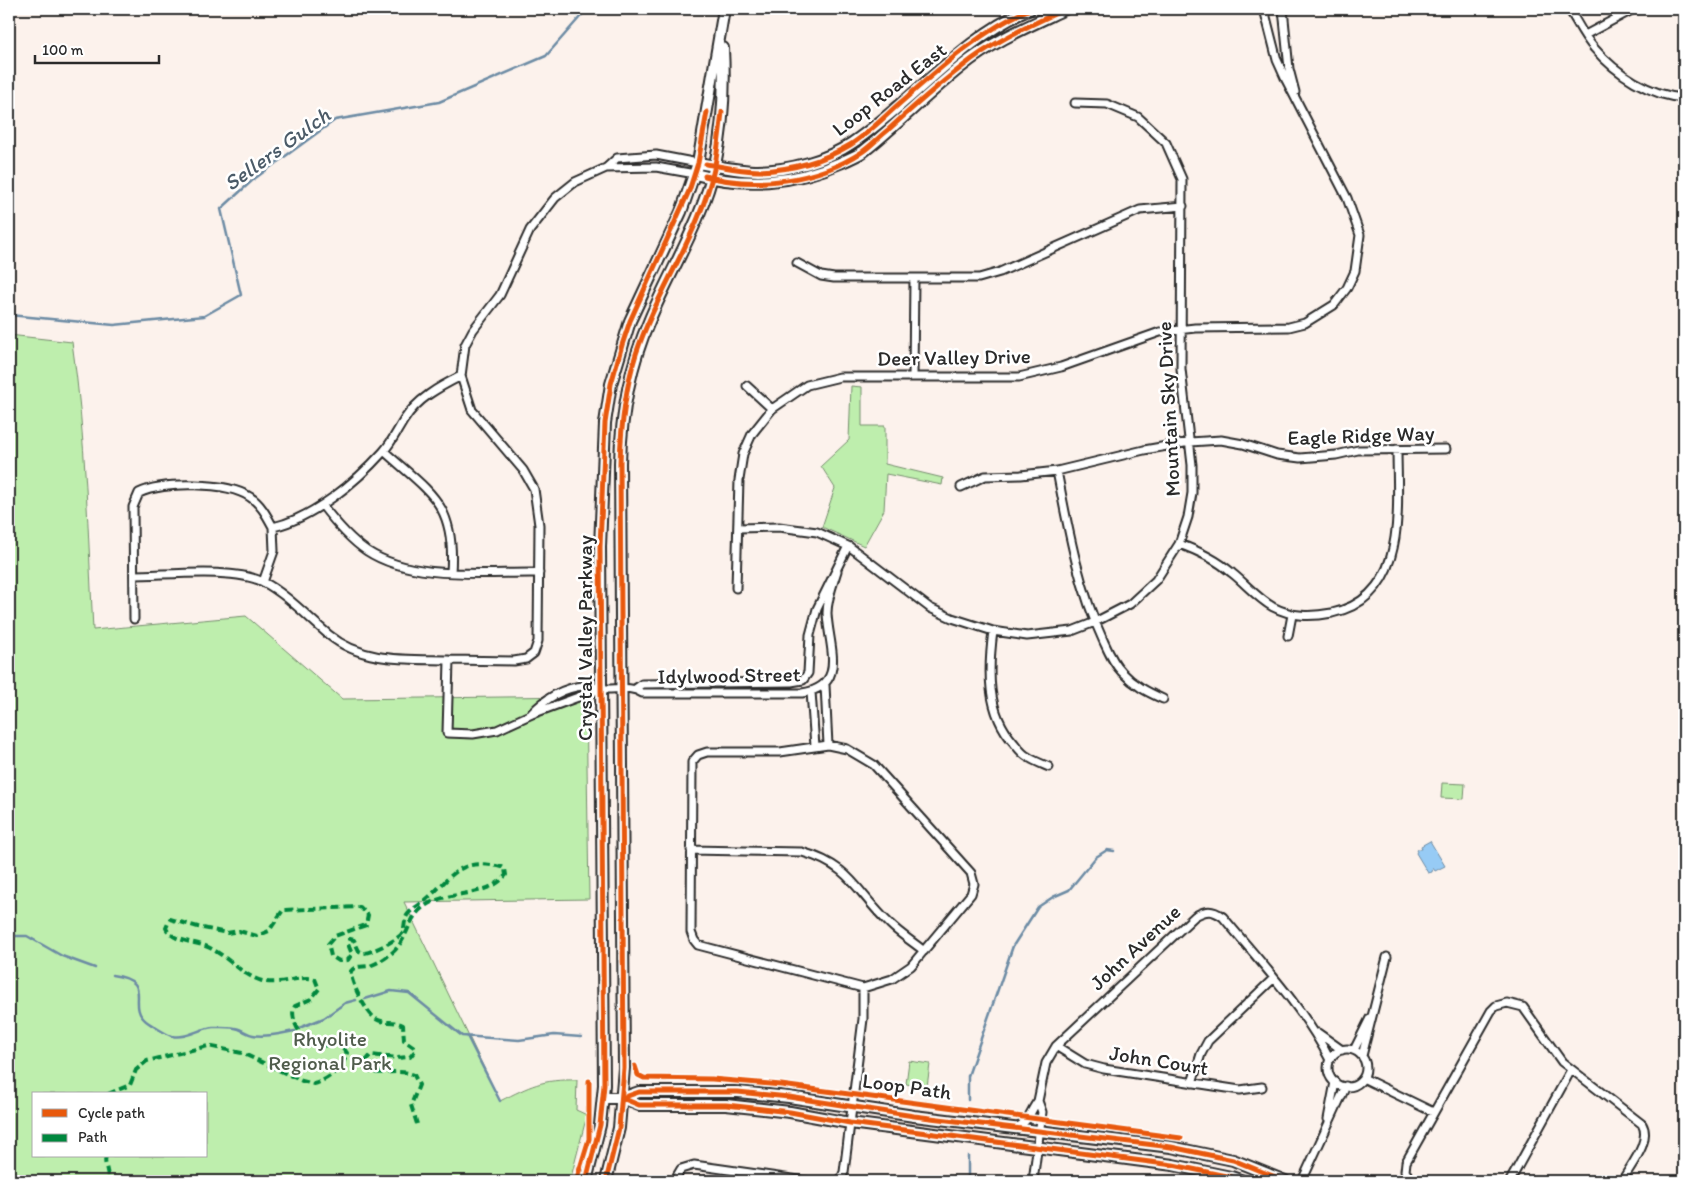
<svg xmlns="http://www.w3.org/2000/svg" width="1693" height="1190" viewBox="0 0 1693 1190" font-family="Itim,sans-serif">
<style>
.green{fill:#beeead;stroke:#748c6c;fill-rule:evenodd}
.water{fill:#97cbf5;stroke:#6c8ba4}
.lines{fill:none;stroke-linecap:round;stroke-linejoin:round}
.stream{stroke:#6c8ba4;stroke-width:2.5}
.street-casing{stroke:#2b2b2b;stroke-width:11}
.secondary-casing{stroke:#2b2b2b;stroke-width:14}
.street{stroke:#fff;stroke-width:7}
.secondary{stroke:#fff;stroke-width:10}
.quiet{stroke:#00873e;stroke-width:4;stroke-dasharray:8 4;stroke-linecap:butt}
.cycleway-casing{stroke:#fff;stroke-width:8}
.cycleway{stroke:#e8590c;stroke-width:5}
.labels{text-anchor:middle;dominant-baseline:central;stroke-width:5;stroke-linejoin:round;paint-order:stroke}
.street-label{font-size:21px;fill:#2b2b2b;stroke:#fff}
.park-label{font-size:21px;fill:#505c4c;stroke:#fff}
.water-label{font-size:22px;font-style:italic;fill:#4b5b68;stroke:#fff}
</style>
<rect width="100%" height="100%" fill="#fcf2ec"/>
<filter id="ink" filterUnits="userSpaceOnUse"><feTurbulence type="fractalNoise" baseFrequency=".02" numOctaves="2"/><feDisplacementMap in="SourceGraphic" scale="10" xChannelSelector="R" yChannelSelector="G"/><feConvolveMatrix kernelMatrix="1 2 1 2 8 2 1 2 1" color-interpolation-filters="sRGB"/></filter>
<g filter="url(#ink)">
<path class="green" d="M9,335L72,342C86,437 88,534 93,630L246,616L342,699L586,696L589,899L404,902L500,1101C530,1086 542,1079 577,1080L576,1110L587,1115L570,1181H9ZM34,1094H206V1156H34Z
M851,386L862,387V426H885V464L943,478L942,485L886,474L884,510L864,546L822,527L835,488L821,466L849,440Z
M1442,783L1465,784L1464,799L1441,798Z
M909,1061L930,1064L927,1087L906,1084Z"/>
<path class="water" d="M1430,841L1445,866L1435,871L1433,868L1432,872L1428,873L1416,853L1418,849H1422L1421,846Z"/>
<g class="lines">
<path class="stream" d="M9,315L114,325L204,316L241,295L221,209L254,179L335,120L439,102L546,56L587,9
M9,941L15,936H27L62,956L95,968
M112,975C157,981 125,1004 146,1021C150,1024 167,1035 172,1036C186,1039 198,1029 213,1027C220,1027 232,1026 239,1029C244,1031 247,1034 253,1035C265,1038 283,1033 295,1031
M365,999L391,991L409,993L462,1036L519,1040L554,1035L581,1037
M299,1028L324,1018L345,1003L356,1000
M468,1038L500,1101
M968,1100V1076L1013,946L1038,907L1053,897L1069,890L1096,857L1107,850L1114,851
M968,1156V1181"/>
<g class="street-casing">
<path id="street" d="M1283,9L1289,69L1295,92
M1569,9C1577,22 1584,37 1594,48C1616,74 1651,96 1684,98
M1585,35L1634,9
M606,168L656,167L695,174
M797,263L821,276L834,278H979L1000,272L1140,210L1183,206
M461,376L472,410L523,470L534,489L539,525L538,641L534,653L526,659L514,661L449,660L447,733L473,734L497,730L532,714L600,689
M913,377L914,278
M747,386L772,409
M384,451C430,493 456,503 451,572
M1057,471C1068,528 1078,586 1103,640C1108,651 1113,663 1122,672C1134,685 1147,692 1163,699
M961,487L985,476L1021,475L1057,471L1144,450L1190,442L1221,440L1243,444L1277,455L1300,458L1336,455L1358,450L1446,449
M322,505C335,522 349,539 367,551C413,581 485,572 539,573
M738,528L779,527L817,532L850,547L930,608L952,618L993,631L1027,636L1072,631L1095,622L1130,604L1156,580L1179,544L1188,517L1192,493V465L1181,369L1182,179L1166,143L1138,117L1107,104L1075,103
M1179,544C1199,551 1216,559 1232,573C1246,584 1257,598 1273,607C1292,617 1311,617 1332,613C1409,596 1397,508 1397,449
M134,575C167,575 234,567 263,582C284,592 310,619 329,635C363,663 407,659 449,660
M263,582L274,551L273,527
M736,588L739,480L743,454L752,434L772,409L807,385L840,377H1019L1061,367L1160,332L1195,328L1289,327L1305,323L1334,305L1347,288L1355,271L1360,235L1347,198L1286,80L1277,60L1264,9
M134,619L133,507L139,493C163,481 228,482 250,497C261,504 267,516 273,527C313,518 356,482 383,452C392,442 397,431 404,420C417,399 439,387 461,376L465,345L473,330L500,295L530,230L555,198L575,182L606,168L617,158L656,155L698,163
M993,631C988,670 986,712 1014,743C1018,748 1022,754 1028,757C1034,761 1042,764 1049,767
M1288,636L1292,615
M825,685L828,745
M635,689L642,684L791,682L803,680L808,673L810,635L817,609L848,546
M811,692L815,746
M532,713C545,699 564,687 584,686C591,685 600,689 607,689C619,689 632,686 642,693H802C849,686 828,645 827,613C827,599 833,584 837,571
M828,745L847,749L874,765L971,873L974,884L971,894L911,966L892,979L863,988L698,945L694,940L691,932L692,762L698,755L707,752H780Z
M691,850L802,852C852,866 856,892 890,924C900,934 913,942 924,951
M1318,1033L1342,1050
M1056,1046L1085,1064L1104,1069L1240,1090L1262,1087
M1328 1068a19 19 0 1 1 38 0a19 19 0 1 1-38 0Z
M1354,1050L1370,1018
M1362,1056L1387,957
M1363,1078L1433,1112
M1192,1083L1201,1054L1208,1041L1274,978
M1038,1101L1046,1063L1056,1046L1195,916C1206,910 1212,909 1223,917C1261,963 1303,1007 1330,1060
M1328,1119L1335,1082
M1016,1128C1029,1122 1030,1111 1038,1101L1042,1112L1033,1181
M674,1181L681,1169L694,1165L806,1181
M840,1181L844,1172L863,1019V988
M1302,1181L1346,1086
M1412,1181L1405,1171L1406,1162L1491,1011L1496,1006L1507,1003L1523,1007L1562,1062L1642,1124C1652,1141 1630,1166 1622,1181
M1510,1181L1571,1070"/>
</g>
<g class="secondary-casing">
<path id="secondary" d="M698,163C718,166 738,171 758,171C790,170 826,161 852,143C913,102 960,39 1030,9
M695,174C743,187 794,184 840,163C848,159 857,156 864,151C898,124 928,93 962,66C993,41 1029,26 1065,9
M603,1098H622L639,1105H726L790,1112L850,1123L1173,1165L1231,1177L1243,1181
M622,1098L639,1092H738L789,1097L914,1116L1171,1147L1233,1160L1285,1181
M586,1181L600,1125L604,1085L600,547L605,423L611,384L630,321L681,212L698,163L724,9
M606,1181L619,1128L624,1068L620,463C621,413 630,365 650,319C671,269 703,219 715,165C723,128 725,87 723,48"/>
</g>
<use href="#street" class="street"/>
<use href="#secondary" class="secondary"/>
<path class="quiet" d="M108,1094L130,1085L136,1070L147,1061L208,1046L242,1053L302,1081L314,1084C328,1080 344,1067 347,1053L341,1045C332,1042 323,1048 314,1045C302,1041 288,1017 295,1006L311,999L319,989L315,979C298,975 280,986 262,981C242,975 228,957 210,948C197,941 173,943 166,928L170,919L198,927L227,933L239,931L257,936L269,931L283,910L360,907L368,915L366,925L335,936L328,944L331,956L339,961L348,960L352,954L348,944L350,939L354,940L359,951L364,953C371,953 400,939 403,932C405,926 404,919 408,914C414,907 423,903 429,897C456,872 460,858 502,867L505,869L506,875C487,898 452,890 428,904C407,916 410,935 395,950C389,956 380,962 372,965C364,968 357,964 351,971C349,980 367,1014 376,1019C384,1024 394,1020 403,1025L404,1040L414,1047L415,1051L410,1057L397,1058L371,1055L365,1062L369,1071C383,1076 399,1068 414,1075L419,1085L411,1105L417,1124
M106,1156C103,1165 110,1172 107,1181"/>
<g class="cycleway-casing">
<path id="cycleway" d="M706,164C724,167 741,171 759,171C791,170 823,161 850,145C868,134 884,117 900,103C939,69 981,30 1030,9
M705,176C755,190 818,181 862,152C871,146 879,137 888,130C912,108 937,86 963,66C994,41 1029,26 1065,9
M635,1066L638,1075L644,1078L712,1079L781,1085L1181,1138
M622,1098L639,1092H738L789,1097L914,1116L1171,1147L1233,1160L1285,1181
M622,1098L639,1105H726L790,1112L850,1123L1173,1165L1231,1177
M576,1181L589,1139V1081
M586,1181L600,1125L604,1085L600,547L605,423L611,384L622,345L630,321L689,191L698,163L707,112
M606,1181L619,1128L624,1068L620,463C621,426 625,389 636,354C657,290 701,232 715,165C718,148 720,130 722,112"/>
</g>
<use href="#cycleway" class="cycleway"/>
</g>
</g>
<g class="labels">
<g class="street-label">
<text transform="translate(889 89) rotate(-38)">Loop Road East</text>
<text transform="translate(954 357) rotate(-1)">Deer Valley Drive</text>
<text transform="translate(1168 409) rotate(-93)">Mountain Sky Drive</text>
<text transform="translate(1361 435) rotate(-2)">Eagle Ridge Way</text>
<text transform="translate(584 638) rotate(-90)">Crystal Valley Parkway</text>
<text transform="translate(729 675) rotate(-1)">Idylwood Street</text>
<text transform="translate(1135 947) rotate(-43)">John Avenue</text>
<text transform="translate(1159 1060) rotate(9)">John Court</text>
<text transform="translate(907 1086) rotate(8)">Loop Path</text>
</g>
<g class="park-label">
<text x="330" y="1038">Rhyolite<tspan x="330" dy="24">Regional Park</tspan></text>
</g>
<g class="water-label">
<text transform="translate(277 149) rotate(-36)">Sellers Gulch</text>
</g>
</g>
<rect width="1693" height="1190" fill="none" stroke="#fff" stroke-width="30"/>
<rect x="15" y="15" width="1663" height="1160" fill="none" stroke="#2b2b2b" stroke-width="2" filter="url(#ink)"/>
<rect x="32" y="1092" width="175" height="65" fill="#ffffff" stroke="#aaaaaa"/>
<rect x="42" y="1109" width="25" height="8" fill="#e8590c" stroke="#aaaaaa"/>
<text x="78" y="1118" font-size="15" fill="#2b2b2b">Cycle path</text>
<rect x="42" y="1134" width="25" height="8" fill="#00873e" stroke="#aaaaaa"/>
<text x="78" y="1142" font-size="15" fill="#2b2b2b">Path</text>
<path d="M35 55v8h124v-8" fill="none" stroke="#2b2b2b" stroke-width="2.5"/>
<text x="42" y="55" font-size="15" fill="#2b2b2b" stroke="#ffffff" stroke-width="4" paint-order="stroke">100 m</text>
</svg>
